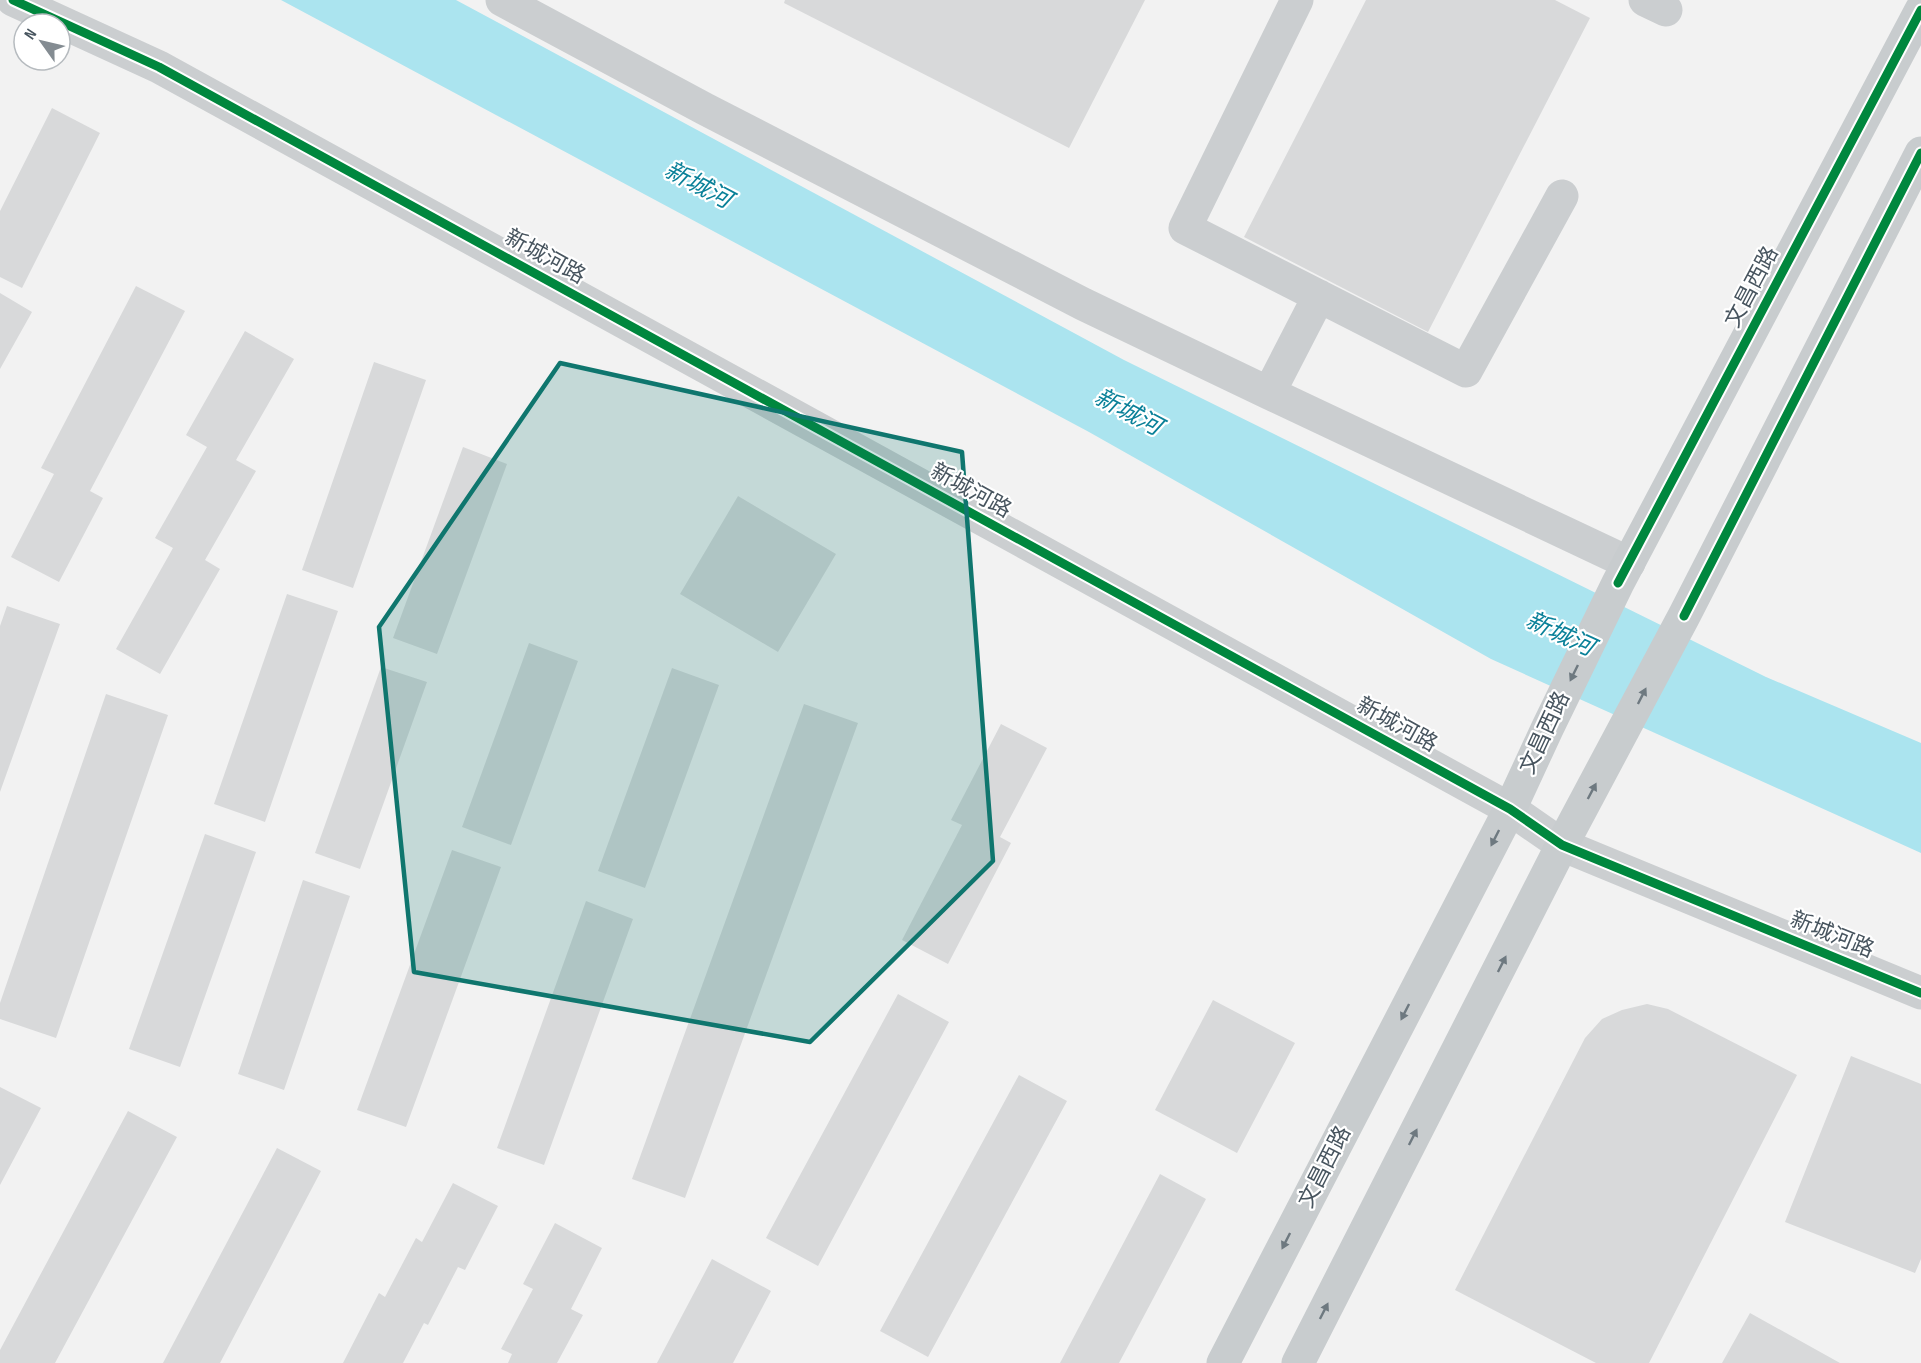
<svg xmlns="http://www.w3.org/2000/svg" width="1921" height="1363" viewBox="0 0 1921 1363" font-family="'Sofia Sans Condensed','Noto Sans SC',sans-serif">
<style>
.water{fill:#abe4ef}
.building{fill:#d8d9da}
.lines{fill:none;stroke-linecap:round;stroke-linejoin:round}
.minor{stroke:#cbced0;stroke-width:33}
.major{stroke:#c8ccce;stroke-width:33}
.cycleway-casing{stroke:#fff;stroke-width:13}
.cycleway{stroke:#00873e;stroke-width:9}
.oneway{fill:#6e7980}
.marked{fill:#0f766e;fill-opacity:0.2;stroke:#0f766e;stroke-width:4.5;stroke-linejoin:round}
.labels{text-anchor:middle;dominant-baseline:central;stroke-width:4.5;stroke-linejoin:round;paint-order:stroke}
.street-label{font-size:22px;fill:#48555f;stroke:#fff}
.water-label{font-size:24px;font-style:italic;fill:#0a8199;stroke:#fff}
</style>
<rect width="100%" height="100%" fill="#f2f2f2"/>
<path class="water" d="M281,0H456L1124,360L1766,677L1921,743V853L1491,659L1089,432Z"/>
<path class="building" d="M785,0H1145L1069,148L784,3Z
M1366,0H1555L1590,18L1428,332L1244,237Z
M52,108L100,133L22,288L0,277V211Z
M136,286L185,311L90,491L103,498L59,582L11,557L54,474L41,468Z
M0,293L32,312L0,369Z
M245,331L294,359L236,460L256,471L205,560L220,569L160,674L116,649L173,548L155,538L207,447L186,435Z
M374,362L426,380L353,588L302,570Z
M463,447L507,464L437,654L393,638Z
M738,496L836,554L778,652L680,594Z
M287,594L338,611L265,822L214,804Z
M7,606L60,624L0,792V626Z
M529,643L578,661L511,845L462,827Z
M381,667L427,682L360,869L315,853Z
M672,668L719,685L645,888L598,871Z
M106,694L168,715L56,1038L0,1019V1003Z
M804,704L858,723L685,1198L632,1179Z
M1001,724L1047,748L1000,837L1011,843L948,964L902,940L962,825L951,820Z
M205,834L256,852L180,1067L129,1049Z
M452,850L501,867L406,1127L357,1110Z
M303,880L350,896L284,1090L238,1074Z
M586,901L633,919L544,1165L497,1148Z
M898,994L949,1022L818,1266L766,1238Z
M1213,1000L1295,1043L1237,1153L1155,1110Z
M1647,1004L1668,1009L1797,1075L1649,1363H1596L1455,1290L1585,1038L1602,1019L1622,1010Z
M1851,1056L1921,1084V1259L1915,1273L1785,1222Z
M1019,1075L1067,1101L928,1357L880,1331Z
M0,1087L41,1108L0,1185Z
M128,1111L177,1137L55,1363H0V1350Z
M277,1148L321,1171L220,1363H163Z
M1160,1174L1206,1199L1119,1363H1060Z
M453,1183L498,1206L465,1270L458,1267L428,1325L424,1323L403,1363H343L379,1293L385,1297L416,1238L422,1242Z
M555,1223L602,1248L571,1309L583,1315L557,1363H508L512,1354L501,1349L533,1289L523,1284Z
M712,1259L771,1291L733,1363H657Z
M1750,1313L1840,1363H1722Z"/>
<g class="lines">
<path class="minor" d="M13,0L159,67L1510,809L1562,845L1921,993
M502,0L705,109L1083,304L1269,393L1629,563
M1297,0L1185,228L1466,371L1562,196
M1645,0L1666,10
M1269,393L1319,296"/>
<path class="major" d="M1223,1363L1510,809L1547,729L1618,583L1921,10
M1298,1363L1562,845L1684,616L1921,153"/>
<g class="cycleway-casing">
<path id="cycleway" d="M13,0L159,67L1510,809L1562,845L1921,993
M1618,583L1921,10
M1684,616L1921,153"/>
</g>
<use href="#cycleway" class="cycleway"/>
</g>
<defs><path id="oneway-solid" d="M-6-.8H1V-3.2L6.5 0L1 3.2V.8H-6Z" transform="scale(1.5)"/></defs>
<g class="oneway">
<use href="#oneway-solid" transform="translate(1574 673) rotate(116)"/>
<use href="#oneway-solid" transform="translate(1642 696) rotate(-63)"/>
<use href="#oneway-solid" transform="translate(1592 791) rotate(-62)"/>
<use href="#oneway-solid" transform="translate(1495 838) rotate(117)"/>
<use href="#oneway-solid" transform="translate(1502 964) rotate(-63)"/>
<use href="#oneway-solid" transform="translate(1405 1012) rotate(117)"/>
<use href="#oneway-solid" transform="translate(1413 1137) rotate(-63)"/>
<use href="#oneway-solid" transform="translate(1286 1241) rotate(117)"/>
<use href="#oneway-solid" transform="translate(1324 1311) rotate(-63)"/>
</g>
<path class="marked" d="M560,363L962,452L993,861L810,1042L414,972L379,627Z"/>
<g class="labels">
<g class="street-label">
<text transform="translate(545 257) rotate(29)">新城河路</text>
<text transform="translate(1752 287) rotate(-62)">文昌西路</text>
<text transform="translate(971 491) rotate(29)">新城河路</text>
<text transform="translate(1397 725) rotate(29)">新城河路</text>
<text transform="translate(1545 733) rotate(-65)">文昌西路</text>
<text transform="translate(1832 935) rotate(22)">新城河路</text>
<text transform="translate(1325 1167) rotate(-63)">文昌西路</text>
</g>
<g class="water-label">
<text transform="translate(698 185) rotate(28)">新城河</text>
<text transform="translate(1128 412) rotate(28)">新城河</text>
<text transform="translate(1560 634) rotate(25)">新城河</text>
</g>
</g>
<g transform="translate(42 42) rotate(304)"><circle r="28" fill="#ffffff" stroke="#b6bbbf" stroke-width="1.5"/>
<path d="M0-4.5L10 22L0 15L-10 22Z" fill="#848c92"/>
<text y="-9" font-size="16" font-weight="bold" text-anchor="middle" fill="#48555f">N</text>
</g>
</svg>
